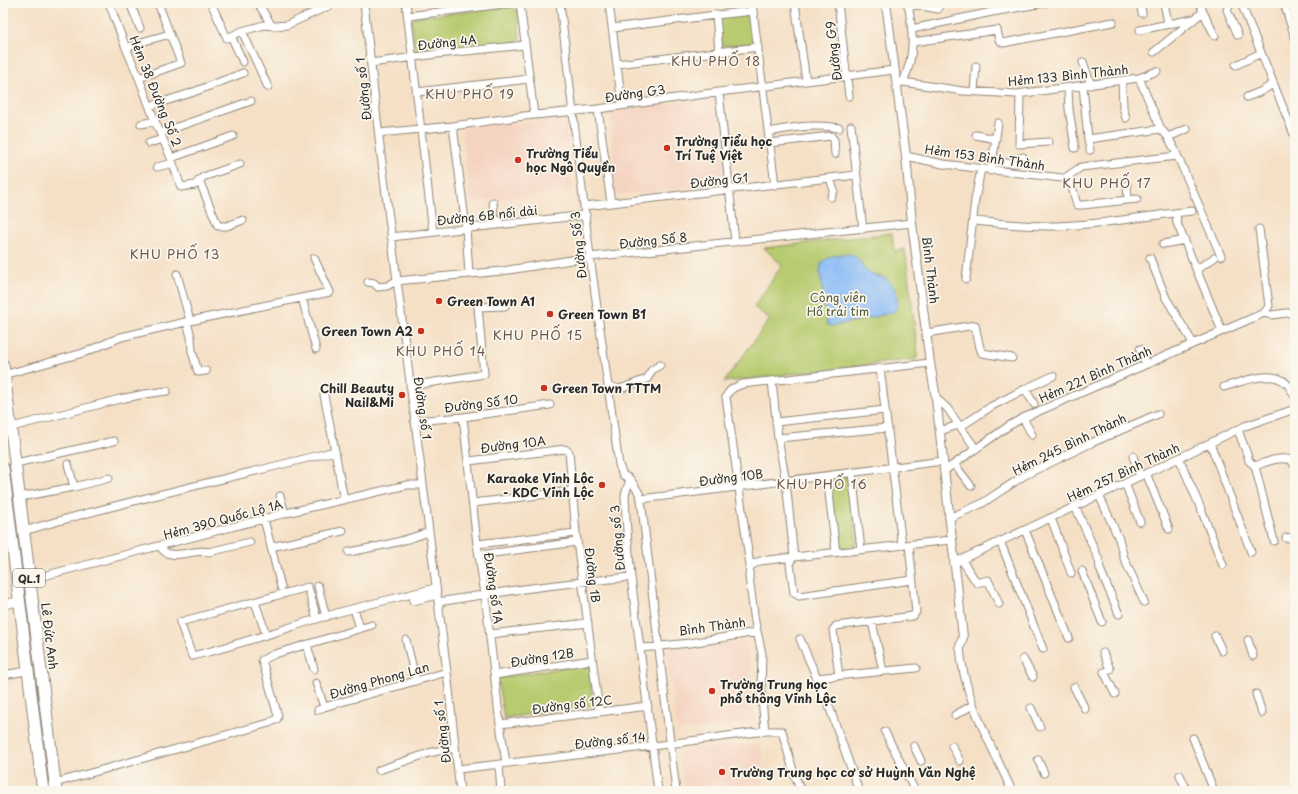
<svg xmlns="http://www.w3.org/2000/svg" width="1298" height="794" viewBox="0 0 1298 794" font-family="'Playpen Sans',sans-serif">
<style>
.built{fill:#f5d3c1}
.green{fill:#b8cb6f;stroke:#727b4d}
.water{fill:#8abbf6;stroke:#5a7390}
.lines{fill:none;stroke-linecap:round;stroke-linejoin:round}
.minor-casing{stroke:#908678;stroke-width:9}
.tertiary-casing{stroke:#908678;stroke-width:10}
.trunk-casing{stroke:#908678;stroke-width:13}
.minor{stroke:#fff;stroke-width:7}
.tertiary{stroke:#fff;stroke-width:8}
.trunk{stroke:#fff;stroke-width:11}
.poi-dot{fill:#c8321e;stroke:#fbf7ec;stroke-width:1.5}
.labels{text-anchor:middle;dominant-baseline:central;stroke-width:3.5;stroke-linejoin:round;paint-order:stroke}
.shield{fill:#fbf7ec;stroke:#696865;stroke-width:1}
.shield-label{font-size:11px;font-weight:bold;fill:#2b2b2b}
.street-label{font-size:12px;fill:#2b2b2b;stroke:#fbf7ec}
.poi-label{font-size:12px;font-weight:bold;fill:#2b2b2b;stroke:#fbf7ec;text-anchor:start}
.park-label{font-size:12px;fill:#555b3f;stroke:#fbf7ec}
.neighbourhood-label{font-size:13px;letter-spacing:1px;fill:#6a564f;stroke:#fbf7ec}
</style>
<rect width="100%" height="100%" fill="#fbf7ec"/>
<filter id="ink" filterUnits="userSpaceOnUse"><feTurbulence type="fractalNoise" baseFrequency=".025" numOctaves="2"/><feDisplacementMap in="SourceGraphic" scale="8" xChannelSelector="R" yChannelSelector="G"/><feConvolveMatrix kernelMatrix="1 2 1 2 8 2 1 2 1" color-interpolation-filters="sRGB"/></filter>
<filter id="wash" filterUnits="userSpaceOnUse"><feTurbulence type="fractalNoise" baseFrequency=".012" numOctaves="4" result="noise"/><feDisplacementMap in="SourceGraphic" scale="16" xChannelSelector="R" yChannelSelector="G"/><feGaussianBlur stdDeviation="0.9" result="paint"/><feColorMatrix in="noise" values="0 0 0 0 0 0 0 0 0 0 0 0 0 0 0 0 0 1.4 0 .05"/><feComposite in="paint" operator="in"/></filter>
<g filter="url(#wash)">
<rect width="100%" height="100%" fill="#f5e0c6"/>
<path class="built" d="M715,98L717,101L726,182L722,184L620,195L616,193L610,113L614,111Z
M566,118L573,191L469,202L462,128Z
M743,640L747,651L749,664L755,718L753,722L680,731L677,726L666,650Z
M761,744L765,791H684L679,753L696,748Z"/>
<path class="green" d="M511,7L518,11L520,39L517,42L421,54L415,50L411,21L414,17Z
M747,15L751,17L754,40L750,44L724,46L721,44L719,20L720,17Z
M892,233L894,251L905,249L918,354L916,359L724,382L770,319L754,307L782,265L764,248Z
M847,476L849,479L857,543L854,546L842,548L838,545L830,481L832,478Z
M586,664L589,666L593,705L504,718L497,678Z"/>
<path class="water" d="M846,254C861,254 859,266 869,273C873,276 879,276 884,278C895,283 901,300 895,311L879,316L837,325L831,326L827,324L820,272C820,257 833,255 846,254Z"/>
</g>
<g filter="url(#ink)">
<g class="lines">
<g class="minor-casing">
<path id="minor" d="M109,3L126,48L139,78L155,121L171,158L181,187L195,185L203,177L240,164
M130,3L140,28
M211,3L227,38L242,31L264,25L275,26L287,25L335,3
M258,3L272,26
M364,3L381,155L447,672L460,791
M406,3L433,232
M520,3L534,115
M560,3L590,257L619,465L623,475L630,479L639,493L641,499L676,791
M609,3L622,105
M752,3L775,185
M795,3L806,81
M838,3L849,96
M1140,3L1142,13
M1164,3L1168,23
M1231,3L1227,10L1238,35
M1241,3L1295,137
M1284,3L1295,38
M908,7L917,5L938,9
M1203,12L1215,36
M716,15L719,52
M408,16L511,3
M612,28L716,15L753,11
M912,29L992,12L1044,3
M1140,30L1193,19
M242,31L268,87
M231,36L243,62
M913,42L997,30L999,40L1003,43L1113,22
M126,48L145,41L170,34
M1154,52L1203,12L1200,3
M1083,62L1091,85
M371,63L437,54L525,45
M617,64L758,47
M1236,65L1261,53
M139,78L181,63L158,3
M1139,78L1161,129L1168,137L1174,148L1221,256
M1122,81L1123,107L1126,118
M903,82L963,91L1017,94L1139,78L1157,71
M898,83L903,82C916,53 913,33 908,3
M1083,86L1088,139L1161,129
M1068,88L1069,109L1075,148
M974,91L976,66
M417,92L529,79
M719,92L735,242
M1020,94L1019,144L1049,142
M1247,97L1262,91L1273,84
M150,106L191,93L243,73
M598,109L611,203
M141,124L155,121
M453,126L466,228L469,274
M851,126L863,229
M768,132C792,128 815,123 839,128
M160,133L251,101
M379,133L453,126L524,116L598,109L719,92L894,70
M976,135L996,139
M1168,137L1187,129
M1088,139L1090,150
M149,143L163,139
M770,143L831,136L834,140L835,154
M906,156L943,164L1062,178H1065L1081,167L1177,156
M171,158L233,136
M993,163H1016L1018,159L1023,157
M157,167L173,163
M991,171L998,123
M1069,176L1077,205H1083L1137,199
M830,178L834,191L831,197
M199,180L218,226H227L243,220
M1127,185L1128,200
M493,202L494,217L501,224
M585,206L856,175
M1176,213L1177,223L1222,331
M973,221C997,223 1022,226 1046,226C1095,226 1144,216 1192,211
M1259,229L1269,306L1264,313
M391,237L586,215
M1163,244L1185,240
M1150,258L1166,298L1193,343
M1197,269L1214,258
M177,274L190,321
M966,279L975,200L981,169
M368,282L374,283L378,287L387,286L396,281L502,271L590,257L912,223
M302,298L316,349
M1264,313L1271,315L1295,312
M187,322L191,337L192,351L198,372L206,371
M927,333L975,325L980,348L982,353L1012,358
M1140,349L1146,364
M880,368L902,545
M3,375L83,353L121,337L190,321L330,292L314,258
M772,381L778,438L786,482L794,557L790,561V564L794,593L799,596L912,580
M410,386L484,374L478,307L505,306
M608,386L620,389L647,379L652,370L660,365
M1224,387C1241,382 1272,369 1286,383C1290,386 1292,392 1295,396
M1025,389L1053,376
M324,395L335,451
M936,398L947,408L976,449
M463,417L477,544L485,594L500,724L506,763
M1023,418L1032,435
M414,421L463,417L550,405
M776,422L885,410
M12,427L120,399L145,394L167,391
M960,427L992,406L1025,389L1034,404
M1238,430L1248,457L1249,461L1255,466L1274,541
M940,431L958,425
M778,438L888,428
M1210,443L1251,552
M1133,456L1140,476
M1179,458L1201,509L1223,565
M469,461L565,449L569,452L576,533L599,711
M16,463L114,441
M68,464L74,487
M955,465L971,486
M1255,466C1267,462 1279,456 1291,460L1295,466
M944,471L1010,425L1023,418L1264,313
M852,473L861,549
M1146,473L1169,529
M827,476L836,552
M630,479L625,495L626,519L631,577L658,791
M1125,483L1140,522
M1099,495L1119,539L1124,558L1144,602
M280,496L285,514
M20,497L74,487L109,478
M641,499L943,461
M473,503L572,491
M1075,506L1099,560L1100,569L1119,614
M949,518L981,504L1025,475L1091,443L1158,414
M1051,518L1071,573
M264,519L281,587
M1025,530L1069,638
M24,531C127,500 232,478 335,451L344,500
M1286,538L1295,537
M1000,541L1043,649
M477,544L576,533
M160,546C169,564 195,547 209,552L250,542
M271,547L343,531
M349,552C376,547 403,542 428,532
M479,555L577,542
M961,559L977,583L988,580L999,604
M954,563L1179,458L1245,426L1295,409
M750,566L726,397C729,389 735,387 743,384L930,363
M1082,571L1102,622
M24,581L282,514L407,485H422
M318,586L326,617
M413,601L437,595
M255,602L266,634
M438,602C502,591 566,583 631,577
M354,609L360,628
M317,619L308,587L180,622L192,656C244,644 293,625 344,611C374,603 405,596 435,588
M872,622L883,671
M490,634L588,623
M1215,636L1222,651
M800,639L829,706L859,791
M406,640L416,681
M1248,640L1253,656
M307,645L314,669
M960,647C963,697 992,746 1012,791
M641,648L690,643L757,632
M1103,653L1110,669
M1023,659L1033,677
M1104,672L1115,694
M3,675L21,672
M495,675L592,660
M839,676L833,630L836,626L913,616L916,612L909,545
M816,678L916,668
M316,683L324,707
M1074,687L1085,709
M1256,694L1262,713
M1031,708L1040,727
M318,710L324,707L447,672
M955,715L973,705
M500,724L648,706
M765,731L761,688L762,654L755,622L749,577L750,566L760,561L794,557L951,540
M885,732L915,791
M1193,738L1214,791
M914,746L921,761
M952,746L960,761
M1038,760L1044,773
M499,764L501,791
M458,769L653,746L765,731H782L794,774L801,791
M379,770L429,753L455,747
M1180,775L1187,791
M55,783L269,723L277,719L278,716L262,660L275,654L372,625"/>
</g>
<g class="tertiary-casing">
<path id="tertiary" d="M886,3L906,156L912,223L930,363L936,398L963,637L960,647
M3,605L19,601"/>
</g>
<g class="trunk-casing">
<path id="trunk" d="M3,365L56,791
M3,468L43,791"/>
</g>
<use href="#minor" class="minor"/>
<use href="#tertiary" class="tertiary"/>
<use href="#trunk" class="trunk"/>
</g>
</g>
<g class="poi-dot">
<circle cx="667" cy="148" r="4"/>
<circle cx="518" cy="160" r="4"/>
<circle cx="439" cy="301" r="4"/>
<circle cx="550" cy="314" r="4"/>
<circle cx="421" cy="331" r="4"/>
<circle cx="544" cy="388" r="4"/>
<circle cx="402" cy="395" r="4"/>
<circle cx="602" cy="485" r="4"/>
<circle cx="712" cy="691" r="4"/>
<circle cx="722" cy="772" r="4"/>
</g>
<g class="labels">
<rect class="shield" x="13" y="569" width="32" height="18" rx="3"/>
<g class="shield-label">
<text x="29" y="578">QL.1</text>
</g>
<g class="street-label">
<text transform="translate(447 42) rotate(-6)">Đường 4A</text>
<text transform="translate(833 51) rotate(-97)">Đường G9</text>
<text transform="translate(1068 75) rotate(-6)">Hẻm 133 Bình Thành</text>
<text transform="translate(363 89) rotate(-96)">Đường số 1</text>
<text transform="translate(156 91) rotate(68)">Hẻm 38 Đường Số 2</text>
<text transform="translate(635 93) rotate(-8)">Đường G3</text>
<text transform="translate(985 157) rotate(8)">Hẻm 153 Bình Thành</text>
<text transform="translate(719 180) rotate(-6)">Đường G1</text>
<text transform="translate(487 215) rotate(-6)">Đường 6B nối dài</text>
<text transform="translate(653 240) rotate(-6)">Đường Số 8</text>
<text transform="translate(578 245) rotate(-96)">Đường Số 3</text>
<text transform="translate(931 270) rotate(83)">Bình Thành</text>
<text transform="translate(1095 374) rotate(-24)">Hẻm 221 Bình Thành</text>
<text transform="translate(481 403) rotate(-7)">Đường Số 10</text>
<text transform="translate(423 408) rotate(82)">Đường số 1</text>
<text transform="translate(513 444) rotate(-7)">Đường 10A</text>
<text transform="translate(1069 444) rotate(-26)">Hẻm 245 Bình Thành</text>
<text transform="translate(1123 472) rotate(-25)">Hẻm 257 Bình Thành</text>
<text transform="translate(731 477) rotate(-7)">Đường 10B</text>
<text transform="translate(223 519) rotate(-15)">Hẻm 390 Quốc Lộ 1A</text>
<text transform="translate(617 538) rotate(-95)">Đường số 3</text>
<text transform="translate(593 575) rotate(83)">Đường 1B</text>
<text transform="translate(494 588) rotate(82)">Đường số 1A</text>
<text transform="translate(712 626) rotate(-8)">Bình Thành</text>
<text transform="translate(50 636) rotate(83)">Lê Đức Anh</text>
<text transform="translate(542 657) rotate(-9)">Đường 12B</text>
<text transform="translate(379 680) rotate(-16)">Đường Phong Lan</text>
<text transform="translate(572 704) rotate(-7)">Đường số 12C</text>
<text transform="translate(442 732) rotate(-97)">Đường số 1</text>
<text transform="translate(610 740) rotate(-6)">Đường số 14</text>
</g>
<g class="poi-label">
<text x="675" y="141">Trường Tiểu học<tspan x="675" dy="14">Trí Tuệ Việt</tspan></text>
<text x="526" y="153">Trường Tiểu<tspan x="526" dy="14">học Ngô Quyền</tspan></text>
<text x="447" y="301">Green Town A1</text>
<text x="558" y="314">Green Town B1</text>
<text x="413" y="331" text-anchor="end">Green Town A2</text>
<text x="394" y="388" text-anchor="end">Chill Beauty<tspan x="394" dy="14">Nail&amp;Mi</tspan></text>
<text x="552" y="388">Green Town TTTM</text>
<text x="594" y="478" text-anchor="end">Karaoke Vĩnh Lộc<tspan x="594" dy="14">- KDC Vĩnh Lộc</tspan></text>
<text x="720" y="684">Trường Trung học<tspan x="720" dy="14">phổ thông Vĩnh Lộc</tspan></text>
<text x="730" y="772">Trường Trung học cơ sở Huỳnh Văn Nghệ</text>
</g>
<g class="park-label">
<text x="838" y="297">Công viên<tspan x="838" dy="14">Hồ trái tim</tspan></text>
</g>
<g class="neighbourhood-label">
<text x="716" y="60">KHU PHỐ 18</text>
<text x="470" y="93">KHU PHỐ 19</text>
<text x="1107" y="182">KHU PHỐ 17</text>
<text x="175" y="253">KHU PHỐ 13</text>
<text x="538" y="334">KHU PHỐ 15</text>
<text x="441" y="350">KHU PHỐ 14</text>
<text x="822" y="483">KHU PHỐ 16</text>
</g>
</g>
<rect width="1298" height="794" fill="none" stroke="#fbf7ec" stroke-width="16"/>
</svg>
